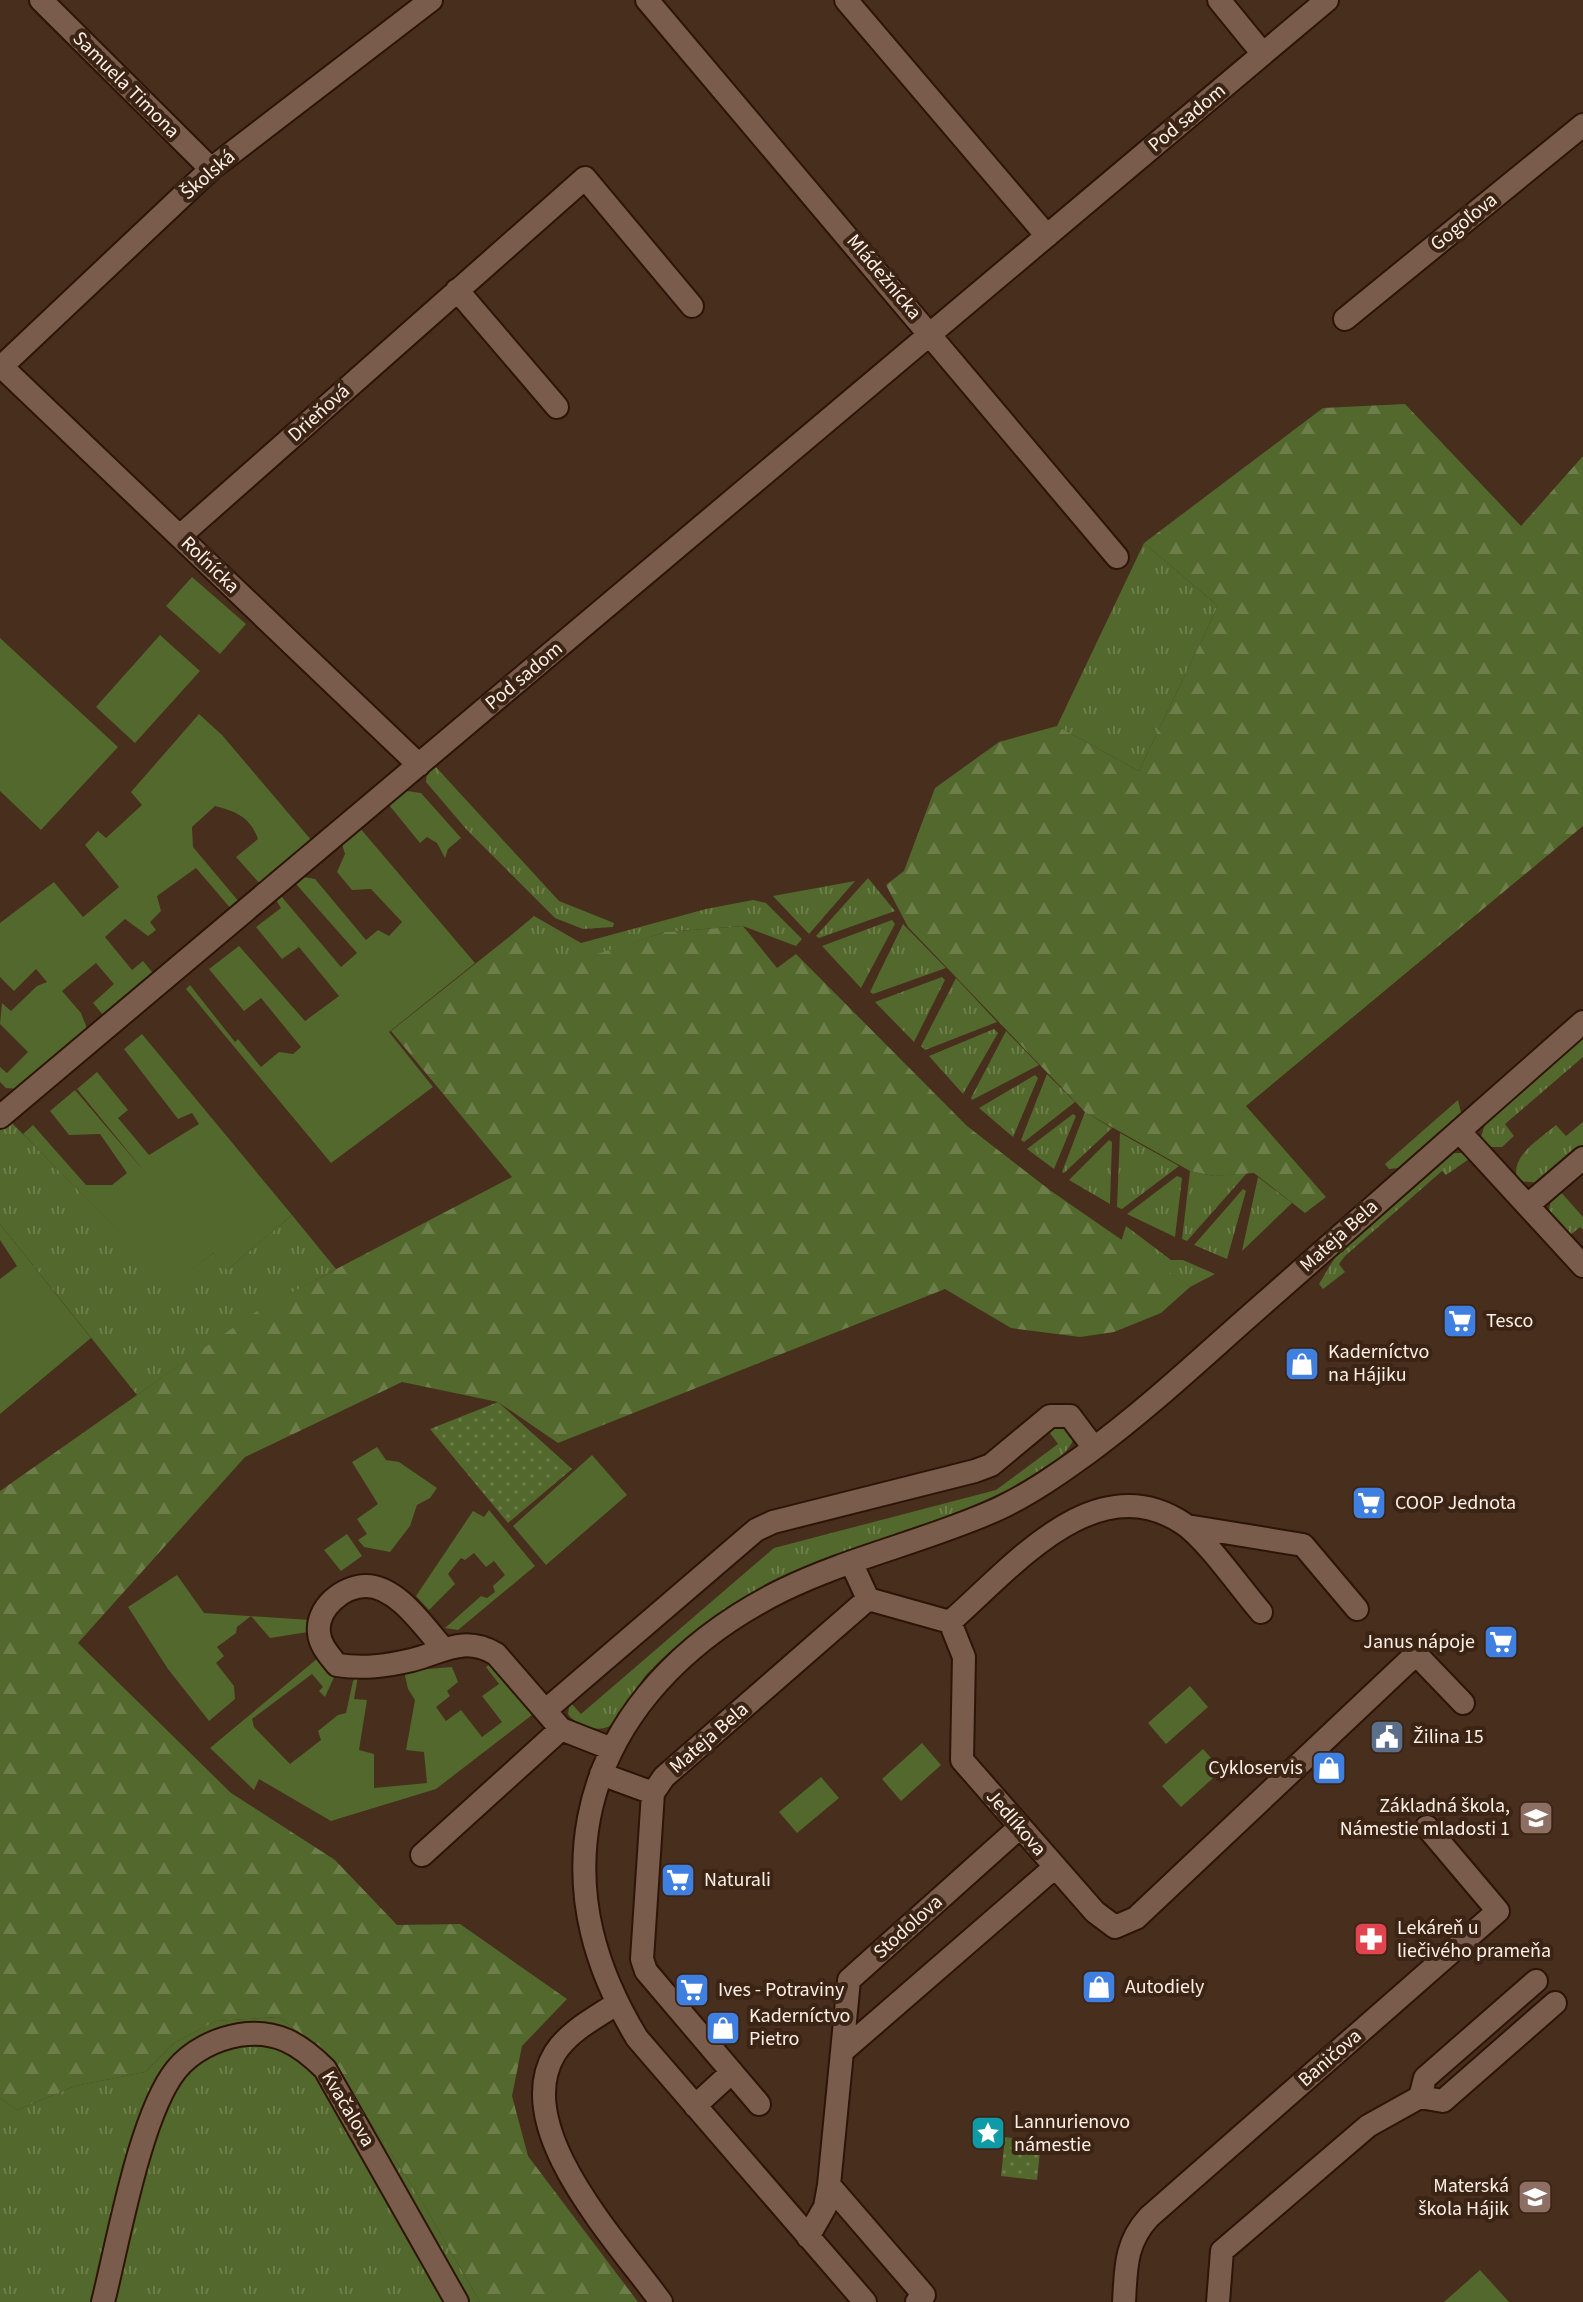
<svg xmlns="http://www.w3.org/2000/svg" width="1583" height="2302" viewBox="0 0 1583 2302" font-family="'Source Sans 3',sans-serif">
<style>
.grass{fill:url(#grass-tufts)}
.forest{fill:url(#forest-firs)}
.park{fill:url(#park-dots)}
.garden{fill:#53682c}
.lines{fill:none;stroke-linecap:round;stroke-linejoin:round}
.street-casing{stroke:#2d1506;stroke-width:26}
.street{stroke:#795c4b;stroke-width:22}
.labels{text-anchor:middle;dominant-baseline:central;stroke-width:8;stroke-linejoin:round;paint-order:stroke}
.street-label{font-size:20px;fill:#fdefe7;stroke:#3c2414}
.poi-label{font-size:20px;fill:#fdefe7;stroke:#3c2414;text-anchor:start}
</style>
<defs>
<pattern id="grass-tufts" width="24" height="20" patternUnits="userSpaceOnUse" patternTransform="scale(2)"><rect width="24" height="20" fill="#53682c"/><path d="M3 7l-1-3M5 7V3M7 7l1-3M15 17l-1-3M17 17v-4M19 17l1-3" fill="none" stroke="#6d7e4b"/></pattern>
<pattern id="forest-firs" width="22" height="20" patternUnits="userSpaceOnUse" patternTransform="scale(2)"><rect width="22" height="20" fill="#53682c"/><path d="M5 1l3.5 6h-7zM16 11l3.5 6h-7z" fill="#6d7e4b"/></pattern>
<pattern id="park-dots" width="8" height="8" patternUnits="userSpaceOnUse" patternTransform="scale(2)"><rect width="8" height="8" fill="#53682c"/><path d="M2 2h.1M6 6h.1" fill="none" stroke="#6d7e4b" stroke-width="1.8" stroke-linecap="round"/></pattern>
</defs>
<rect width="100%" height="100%" fill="#472e1d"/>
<path class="grass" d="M1144,543L1218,606L1139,771L1057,726Z
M434,765L559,901L614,923L613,927L583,929L555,918L467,830L426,782L427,772Z
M868,878L895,911L819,938L816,936Z
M855,881L809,934L773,896Z
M753,900L766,903L802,939L796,946L743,926L665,932L557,968L509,937L534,916L581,943L706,909Z
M892,920L895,924L861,988L822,946Z
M903,924L946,968L873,994L870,992Z
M942,977L945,980L914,1042L875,1002Z
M956,978L997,1022L925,1050L921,1046Z
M994,1029L998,1033L963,1094L929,1056Z
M1006,1031L1039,1065L972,1100L971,1098Z
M1583,1038V1057L1505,1124L1514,1136L1502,1147H1488L1481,1137L1485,1124Z
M1047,1074L1075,1102L1024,1142L1021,1140Z
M1035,1075L1038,1078L1013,1137L979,1108Z
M1458,1100L1461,1113L1398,1168L1389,1169L1385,1164Z
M1085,1112L1112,1128L1064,1173L1062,1172Z
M1073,1114L1076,1116L1054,1169L1027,1149Z
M8,1119L172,1285L213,1253L228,1269L292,1215L336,1269L260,1310L137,1395L0,1224V1126Z
M1583,1122V1147L1542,1183L1518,1181C1508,1157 1540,1139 1556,1125L1566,1136Z
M1120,1133L1179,1166L1122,1209L1117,1207Z
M1109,1140L1112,1142L1110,1204L1069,1180Z
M1454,1153H1466L1472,1157L1446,1175L1442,1171L1345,1256L1339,1264L1345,1272L1323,1289L1319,1284L1337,1254Z
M1190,1171L1214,1176L1247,1173L1187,1241L1182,1239Z
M1177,1176L1182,1178L1175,1237L1127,1214Z
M1258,1177L1292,1203L1242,1251Z
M1243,1189L1246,1191L1227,1259L1194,1245Z
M1559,1190L1583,1217V1230L1580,1227L1569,1236L1549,1210L1551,1198Z
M1126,1226L1171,1260H1183L1215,1274L1190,1287L1121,1242Z
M1058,1427L1068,1429L1074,1438C1058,1488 848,1550 794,1572C778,1579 762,1590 747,1598C711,1619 674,1644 646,1675C637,1686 619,1719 611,1725C599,1734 575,1725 568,1714L570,1702L581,1714L774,1548L996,1490L1058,1444L1047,1429Z
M279,2017L325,2053L420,2198L480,2302H0V2098L17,2110L75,2086L145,2072L174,2043L216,2021Z"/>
<path class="forest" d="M1405,404L1521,526L1583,456V826L1246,1106L1326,1197L1305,1213L1254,1173L1214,1176L1190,1171L1085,1112L908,927L886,885L904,871L935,788L999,742L1057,726L1139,771L1218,606L1144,543L1323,408Z
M743,926L777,968L796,954L967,1126L1051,1191L1190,1287L1161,1313L1114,1332L1080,1337L1011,1328L945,1289L558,1443L498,1402L402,1382L245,1457L78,1643L231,1793L335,1860L397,1925L460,1924L567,1999L522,2046L512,2096L528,2156L638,2302H480L420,2198L325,2053L279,2017L216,2021L174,2043L145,2072L75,2086L17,2110L0,2098V1491L260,1309L512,1177L391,1031L509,937L557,967L665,932Z"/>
<path class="park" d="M498,1402L572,1469L508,1523L430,1429Z
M1005,2137L1041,2142L1037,2180L1001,2176Z"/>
<path class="garden" d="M192,577L246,624L220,654L166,606Z
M160,635L200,671L135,743L96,707Z
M0,638L118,747L41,830L0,791Z
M199,714L222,735L312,841L261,885L236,857L258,839C250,817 237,812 215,806L192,827L193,847L240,903L232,910L196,868L157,896L161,911L150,922L156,930L148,936L125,919L105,937L132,970L143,961L153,973L104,1016L93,1003L114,984L96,963L62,991L81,1013L88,1031L19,1089L6,1088L0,1082V1067L7,1073L28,1052L0,1024L2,1003L11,1011L37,986L47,982L36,969L14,991L0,977V923L54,882L83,917L119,887L85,845L98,831L106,838L142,805L131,792Z
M407,791L421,793L461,838L448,849L445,858L437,843L427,837L420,843L389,805Z
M359,827L475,963L389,1032L433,1087L331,1163L186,989L190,985L235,1042L238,1039L261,1067L279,1052L293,1054L301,1047L261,998L244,1011L209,969L239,946L305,1021L339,996L299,947L282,959L256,927L281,908L276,900L281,896L341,967L357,953L296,884L304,877L315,879L366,940L378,930L389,936L402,922L371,889L352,890L337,872L345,854L341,841Z
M142,1034L292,1215L227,1270L213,1253L172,1286L23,1134L33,1125L86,1185H112L127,1173L100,1134L69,1135L50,1111L75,1090L144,1171L77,1089L97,1072L128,1110L118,1118L149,1155L199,1124L192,1113L178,1119L124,1049Z
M0,1224L91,1338L0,1414V1279L17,1266L0,1240Z
M377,1447L386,1460L399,1462L437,1488L430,1498L417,1505L410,1526L390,1552L364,1547L358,1540L367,1534L357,1519L378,1504L352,1462Z
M592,1455L627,1495L546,1565L513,1526Z
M489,1510L535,1566L458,1630L445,1628L481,1596L487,1598L495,1592L493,1586L505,1575L494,1561L486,1567L474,1553L465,1560L461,1558L448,1574L455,1584L429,1610L416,1596L473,1511L484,1517Z
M347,1534L362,1556L341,1571L324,1550Z
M177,1575L204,1613L310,1620L308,1632L270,1638L251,1616L237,1627L236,1633L217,1647L224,1656L216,1663L234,1686L235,1699L209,1721L168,1669L128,1607Z
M318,1658L336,1673L325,1697L319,1691L323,1687L312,1674L252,1719L254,1727L290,1764L321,1740L318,1731L338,1715L346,1713L353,1681L358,1676L354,1699L367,1700L359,1750L374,1754V1788L427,1783L424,1752L406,1750L415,1700L408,1689L404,1671L452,1667L458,1682L447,1691L450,1696L436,1707L446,1721L461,1710L482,1737L502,1722L482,1696L499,1684L486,1667L491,1663L532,1715L436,1789L331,1821L259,1779L254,1790L210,1748Z
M1190,1686L1208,1707L1166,1744L1148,1723Z
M922,1743L941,1765L901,1801L882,1779Z
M1203,1749L1222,1770L1181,1807L1162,1786Z
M821,1777L839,1798L797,1833L779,1812Z
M1480,2270L1509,2302H1444Z"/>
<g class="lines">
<g class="street-casing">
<path id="street" d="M41,0L211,169
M647,0L1117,557
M846,0L1047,236
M1219,0L1263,54
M457,290L557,407
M1345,319L1583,125
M0,365L419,765
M0,368L211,169L431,0
M180,536L585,178L692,306
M0,1117L1327,0
M1459,1131L1583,1266
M1528,1205L1583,1158
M1187,1526L1303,1545L1357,1609
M851,1562L868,1599
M868,1599L950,1622
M1261,1612C1241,1589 1207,1540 1184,1524C1095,1464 1011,1569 950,1622L964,1657L962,1760L1095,1912L1115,1927L1136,1918L1416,1654L1463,1703
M442,1647C424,1627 397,1586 366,1586C343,1586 316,1608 319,1633C320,1646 330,1656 337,1665C364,1669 386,1666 412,1660C443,1652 464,1635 496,1654L561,1729L612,1749
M546,1710L756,1530L773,1522L975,1471L991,1465L1050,1416H1070L1094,1448
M601,1774L653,1793
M422,1855L561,1729
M616,2004C595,2018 569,2031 555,2053C509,2128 618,2242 661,2302
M844,2050L1055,1867
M1420,2097L1443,2101L1555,2003
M759,2104L646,1971L642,1959L653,1793L664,1777L868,1599
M695,2106L732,2072
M829,2185L924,2295L917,2302
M808,2237L825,2207L829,2185L849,1980L1020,1827
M103,2302C118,2243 140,2115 176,2070C191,2051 216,2039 239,2035C276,2029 300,2044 325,2069L457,2302
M865,2302L637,2038C596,1970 574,1898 589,1818C609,1713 689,1637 781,1591C850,1557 927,1541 998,1509C1030,1494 1060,1473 1089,1452C1153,1405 1211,1349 1271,1297C1375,1206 1479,1113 1583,1022
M1124,2302C1126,2268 1125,2243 1149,2217L1498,1911L1427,1827
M1218,2302L1222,2251L1368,2126L1420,2097L1425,2078L1536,1981"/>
</g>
<use href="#street" class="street"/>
</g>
<defs>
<g id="supermarket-square" transform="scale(1.8)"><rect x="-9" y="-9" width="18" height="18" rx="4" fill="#3f7fe0" stroke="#3c2414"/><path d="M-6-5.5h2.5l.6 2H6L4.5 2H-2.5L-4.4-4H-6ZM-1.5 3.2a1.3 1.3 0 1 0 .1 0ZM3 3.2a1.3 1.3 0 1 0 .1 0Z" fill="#fff"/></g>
<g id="shop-square" transform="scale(1.8)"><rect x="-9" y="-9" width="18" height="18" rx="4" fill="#3f7fe0" stroke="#3c2414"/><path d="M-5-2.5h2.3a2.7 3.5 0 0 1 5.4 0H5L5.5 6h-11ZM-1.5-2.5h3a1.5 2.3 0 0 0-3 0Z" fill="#fff"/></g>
<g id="civic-square" transform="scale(1.8)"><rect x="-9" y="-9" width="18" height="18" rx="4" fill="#5c6f8a" stroke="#3c2414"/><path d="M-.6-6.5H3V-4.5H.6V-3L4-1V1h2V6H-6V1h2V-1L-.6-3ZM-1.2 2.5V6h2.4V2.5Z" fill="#fff"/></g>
<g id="school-square" transform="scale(1.8)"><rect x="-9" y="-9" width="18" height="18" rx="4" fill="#8d6e63" stroke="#3c2414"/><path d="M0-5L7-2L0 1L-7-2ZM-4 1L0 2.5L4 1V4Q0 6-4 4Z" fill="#fff"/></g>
<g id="pharmacy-square" transform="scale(1.8)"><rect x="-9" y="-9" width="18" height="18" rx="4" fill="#e0444e" stroke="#3c2414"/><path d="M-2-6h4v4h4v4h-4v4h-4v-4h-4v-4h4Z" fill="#fff"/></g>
<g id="sight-square" transform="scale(1.8)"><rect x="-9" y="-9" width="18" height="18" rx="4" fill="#0f9aa8" stroke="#3c2414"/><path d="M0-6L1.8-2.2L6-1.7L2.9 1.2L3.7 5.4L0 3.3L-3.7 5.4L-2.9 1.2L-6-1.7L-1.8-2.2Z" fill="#fff"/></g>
</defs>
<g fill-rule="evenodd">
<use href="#supermarket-square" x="1460" y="1321"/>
<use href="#shop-square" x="1302" y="1364"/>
<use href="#supermarket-square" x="1369" y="1503"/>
<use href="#supermarket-square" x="1501" y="1642"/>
<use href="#civic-square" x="1387" y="1737"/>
<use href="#shop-square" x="1329" y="1768"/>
<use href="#school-square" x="1536" y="1818"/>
<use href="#supermarket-square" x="678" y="1880"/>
<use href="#pharmacy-square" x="1371" y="1939"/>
<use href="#shop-square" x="1099" y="1987"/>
<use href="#supermarket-square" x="692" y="1990"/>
<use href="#shop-square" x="723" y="2028"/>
<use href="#sight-square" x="988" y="2133"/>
<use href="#school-square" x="1535" y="2197"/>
</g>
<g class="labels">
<g class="street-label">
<text transform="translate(126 85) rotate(45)">Samuela Timona</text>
<text transform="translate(1187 118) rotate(-40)">Pod sadom</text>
<text transform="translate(208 175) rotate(-41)">Školská</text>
<text transform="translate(1464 222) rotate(-39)">Gogoľova</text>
<text transform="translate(884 277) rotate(50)">Mládežnícka</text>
<text transform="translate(319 413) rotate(-42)">Drieňová</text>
<text transform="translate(210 565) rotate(44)">Roľnícka</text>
<text transform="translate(524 676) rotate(-40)">Pod sadom</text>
<text transform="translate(1339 1236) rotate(-42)">Mateja Bela</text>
<text transform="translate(709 1738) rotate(-41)">Mateja Bela</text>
<text transform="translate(1016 1823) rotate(49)">Jedlíkova</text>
<text transform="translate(908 1927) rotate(-42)">Stodolova</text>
<text transform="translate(1330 2058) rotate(-41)">Baničova</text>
<text transform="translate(348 2109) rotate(59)">Kvačalova</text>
</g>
<g class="poi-label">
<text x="1486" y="1321">Tesco</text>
<text x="1328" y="1352">Kaderníctvo<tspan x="1328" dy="23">na Hájiku</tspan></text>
<text x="1395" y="1503">COOP Jednota</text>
<text x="1475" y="1642" text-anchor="end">Janus nápoje</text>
<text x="1413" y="1737">Žilina 15</text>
<text x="1303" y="1768" text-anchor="end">Cykloservis</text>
<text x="1510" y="1806" text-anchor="end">Základná škola,<tspan x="1510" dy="23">Námestie mladosti 1</tspan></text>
<text x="704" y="1880">Naturali</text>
<text x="1397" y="1928">Lekáreň u<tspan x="1397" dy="23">liečivého prameňa</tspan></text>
<text x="1125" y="1987">Autodiely</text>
<text x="718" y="1990">Ives - Potraviny</text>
<text x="749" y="2016">Kaderníctvo<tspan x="749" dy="23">Pietro</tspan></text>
<text x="1014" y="2122">Lannurienovo<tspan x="1014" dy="23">námestie</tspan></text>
<text x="1509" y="2186" text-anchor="end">Materská<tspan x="1509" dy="23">škola Hájik</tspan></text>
</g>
</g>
</svg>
